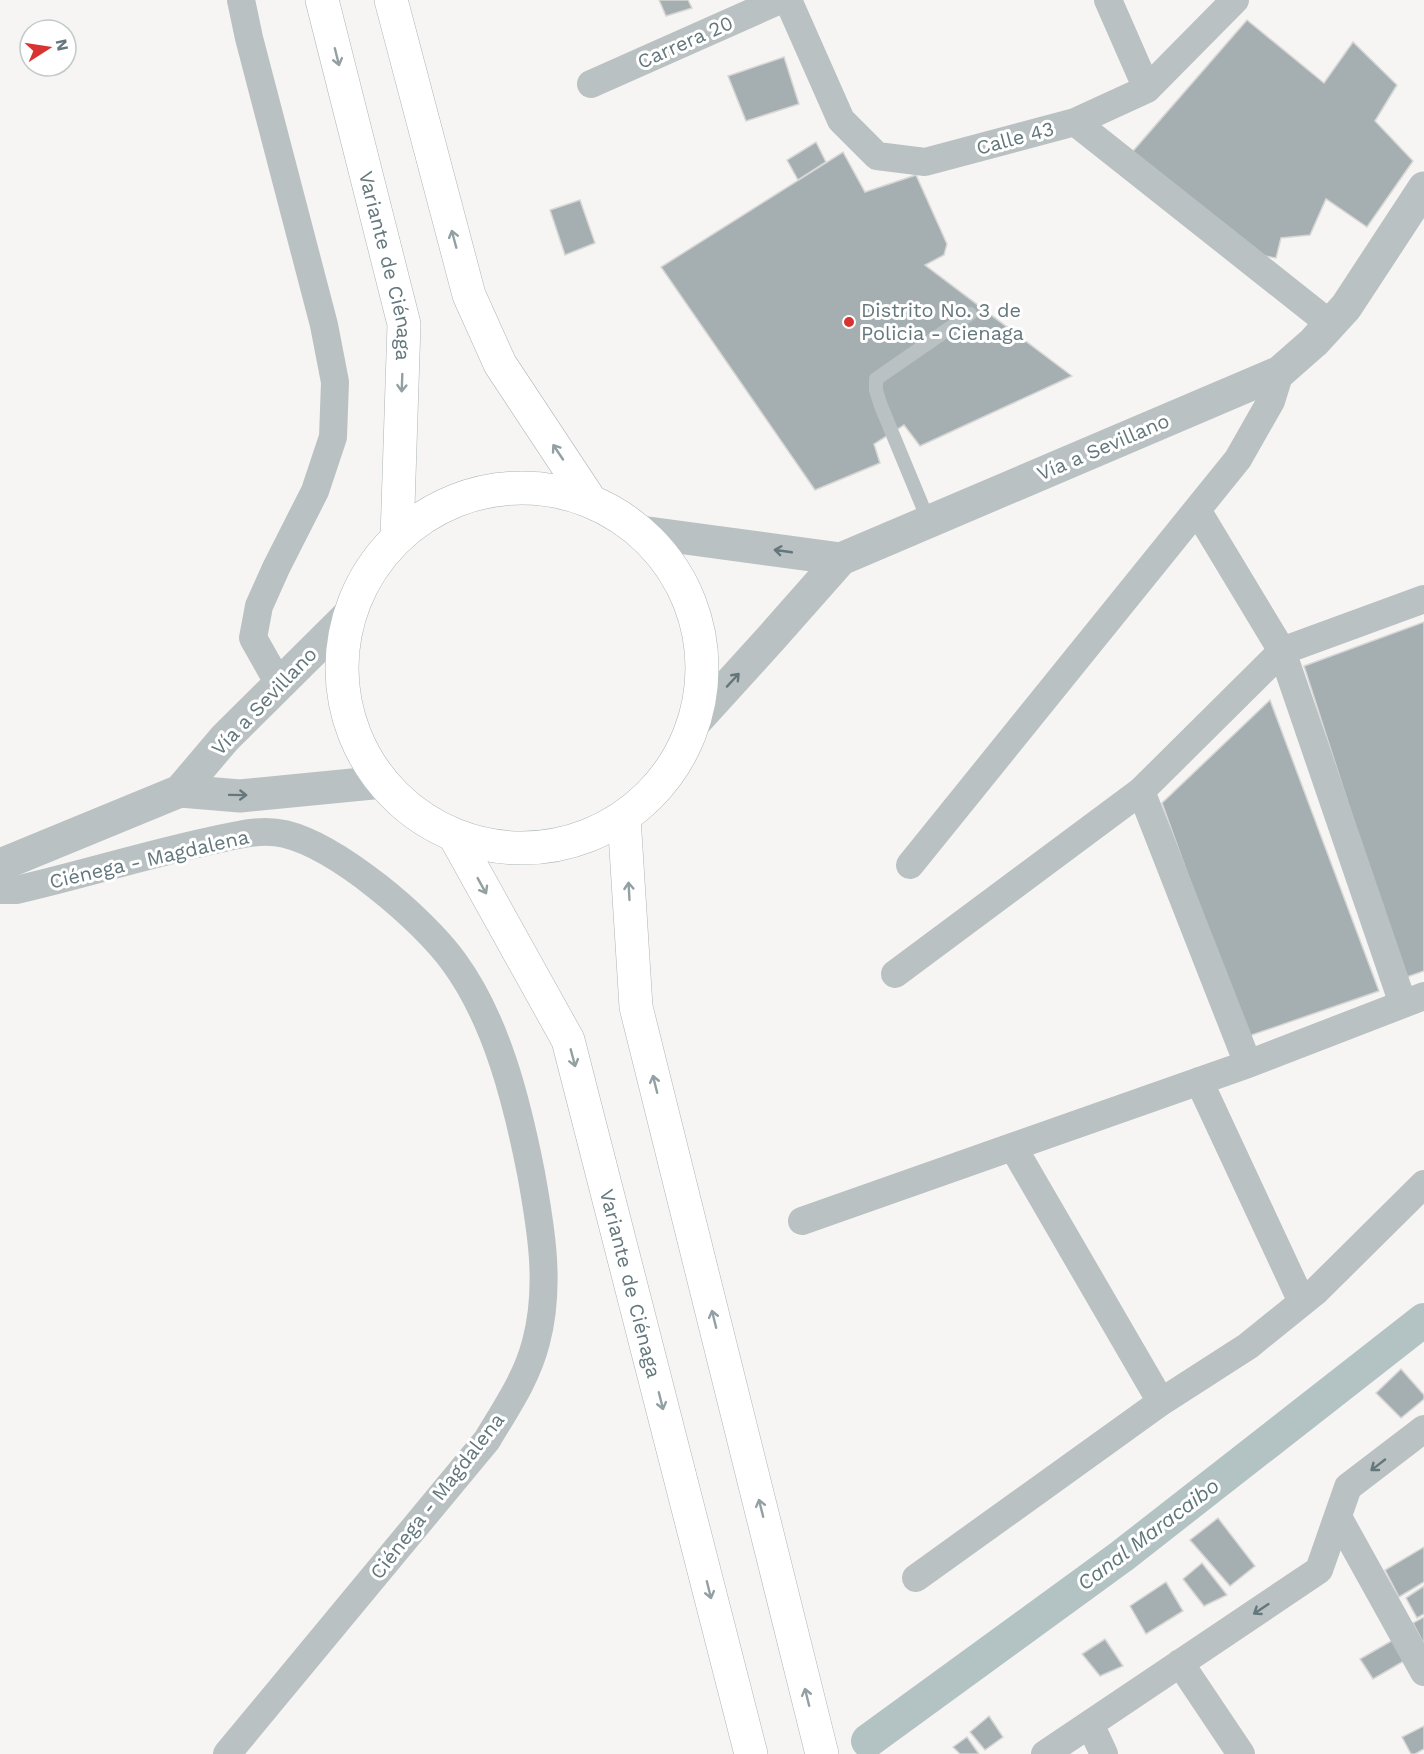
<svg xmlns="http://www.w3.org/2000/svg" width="1424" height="1754" viewBox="0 0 1424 1754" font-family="'Work Sans',sans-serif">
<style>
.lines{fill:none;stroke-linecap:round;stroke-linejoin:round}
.canal{stroke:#b3c3c4;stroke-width:34}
.building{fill:#a5afb2;stroke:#d7d7d5;stroke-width:1.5}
.trunk-casing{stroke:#aeb4b6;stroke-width:34}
.service{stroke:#bac1c2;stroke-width:14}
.minor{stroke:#bac1c2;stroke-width:28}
.tertiary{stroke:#bac1c2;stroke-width:33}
.trunk{stroke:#fff;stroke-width:33}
.oneway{stroke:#92a0a3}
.oneway2{stroke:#63777c}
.poi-dot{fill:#d83331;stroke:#fff;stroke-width:2}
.labels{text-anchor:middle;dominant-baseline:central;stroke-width:6;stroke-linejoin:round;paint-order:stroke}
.street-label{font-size:20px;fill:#63777c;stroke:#fff}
.poi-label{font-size:20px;fill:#63777c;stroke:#fff;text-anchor:start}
.water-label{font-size:21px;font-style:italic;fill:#5e7678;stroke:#fff}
</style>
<rect width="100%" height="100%" fill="#f6f5f3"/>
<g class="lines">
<path class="canal" d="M868,1741L1122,1556L1424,1320"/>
</g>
<path class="building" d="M659,0H688L692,8L666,16Z
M1247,20L1324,83L1353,42L1397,85L1375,121L1413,161L1367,227L1326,199L1310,235L1281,238L1276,258L1254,254L1127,158Z
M784,57L799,104L746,121L728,76Z
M816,142L826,162L798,180L787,160Z
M843,152L865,192L916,175L947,244L944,255L925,265L1072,376L920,446L904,425L874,444L880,463L815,490L661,267Z
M580,200L595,243L565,255L550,210Z
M1424,622V971L1404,978L1304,666Z
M1270,700L1379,991L1246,1037L1162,803Z
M1401,1369L1424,1395V1399L1401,1418L1376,1393Z
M1218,1518L1255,1566L1230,1586L1190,1540Z
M1424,1547V1582L1399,1597L1385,1570Z
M1202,1563L1227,1595L1204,1606L1183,1579Z
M1166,1582L1183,1611L1146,1634L1130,1606Z
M1424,1586V1614L1417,1618L1406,1598Z
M1424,1617V1644L1413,1623Z
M1105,1639L1123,1666L1100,1676L1082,1654Z
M1393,1640L1404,1661L1373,1679L1360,1659Z
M989,1716L1003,1737L985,1750L970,1732Z
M1424,1726V1749L1415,1754H1411L1402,1737Z
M967,1737L979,1754H960L953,1747Z"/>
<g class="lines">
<g class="trunk-casing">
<g id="trunk">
<path id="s1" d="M322,0L404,324L397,538"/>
<path d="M391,0L469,295L500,364L590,500"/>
<circle cx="522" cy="668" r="180"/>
<path d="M624,817L636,1007L822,1754"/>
<path id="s2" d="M454,835L568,1040L751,1754"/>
</g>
</g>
<path class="service" d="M929,522L881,406L876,390V379L970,314"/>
<path class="minor" d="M241,0L249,38L324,325L335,382L333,437L315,491L276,568L259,606L253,638L279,684
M788,0L841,120L877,156L925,162L1075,122L1147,89L1235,0
M1108,0L1147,89
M591,84L780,0
M1075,122L1330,324
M1197,510L1282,651L1403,1004
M1141,791L1248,1064
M910,865L1238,459L1271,401L1280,372
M0,890H16C81,875 145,855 210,841C234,836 260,828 285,834C338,847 422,918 454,962C497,1021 517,1102 531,1173C541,1228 551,1286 536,1342C527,1378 506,1408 487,1440L227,1754
M895,974L1141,791L1282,651L1424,599
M1199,1081L1302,1302
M802,1221L1248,1064L1424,996
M1161,1402L1248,1346L1316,1291L1424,1184
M1338,1517L1424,1672
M916,1578L1161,1402L1013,1147
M1180,1663L1241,1754
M1090,1724L1104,1754
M1045,1754L1319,1570L1348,1487L1424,1429"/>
<path class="tertiary" d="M641,532L841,559
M694,723L773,636L841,559L1280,372L1314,342L1346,307L1424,188
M180,791L240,796L383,782
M0,865L180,791L225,738L351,613"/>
<use href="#trunk" class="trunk"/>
</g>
<defs><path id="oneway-shaft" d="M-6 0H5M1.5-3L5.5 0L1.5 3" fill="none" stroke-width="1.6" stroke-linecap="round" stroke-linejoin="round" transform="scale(1.5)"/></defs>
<g class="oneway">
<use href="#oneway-shaft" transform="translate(337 57) rotate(76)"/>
<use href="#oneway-shaft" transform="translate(454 239) rotate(-105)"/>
<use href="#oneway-shaft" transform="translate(402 383) rotate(92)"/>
<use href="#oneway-shaft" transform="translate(558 452) rotate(-124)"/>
<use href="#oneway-shaft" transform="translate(482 886) rotate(61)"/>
<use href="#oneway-shaft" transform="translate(629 891) rotate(-93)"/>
<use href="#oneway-shaft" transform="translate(573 1058) rotate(75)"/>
<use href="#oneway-shaft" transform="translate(655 1084) rotate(-104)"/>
<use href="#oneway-shaft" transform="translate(714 1319) rotate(-104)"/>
<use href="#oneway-shaft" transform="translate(661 1401) rotate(76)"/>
<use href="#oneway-shaft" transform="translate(761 1508) rotate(-104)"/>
<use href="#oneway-shaft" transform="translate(709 1590) rotate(76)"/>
<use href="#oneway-shaft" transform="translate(807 1697) rotate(-104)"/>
</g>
<g class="oneway2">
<use href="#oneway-shaft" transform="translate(783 551) rotate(-172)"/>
<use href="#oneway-shaft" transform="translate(733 680) rotate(-47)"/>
<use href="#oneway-shaft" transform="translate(238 795) rotate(1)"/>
<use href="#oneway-shaft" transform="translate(1378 1465) rotate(142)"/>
<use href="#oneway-shaft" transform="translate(1261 1609) rotate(146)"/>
</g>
<circle class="poi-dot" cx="849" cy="322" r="6"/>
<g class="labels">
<g class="street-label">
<text transform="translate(685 42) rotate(-24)">Carrera 20</text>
<text transform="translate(1015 138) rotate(-15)">Calle 43</text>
<text stroke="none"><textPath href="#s1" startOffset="274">Variante de Ciénaga</textPath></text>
<text transform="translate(1103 447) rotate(-23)">Vía a Sevillano</text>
<text transform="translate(264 701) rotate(-46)">Vía a Sevillano</text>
<text transform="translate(149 859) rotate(-13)">Ciénega - Magdalena</text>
<text stroke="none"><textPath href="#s2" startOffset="486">Variante de Ciénaga</textPath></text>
<text transform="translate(437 1496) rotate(-52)">Ciénega - Magdalena</text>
</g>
<g class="poi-label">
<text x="861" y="310">Distrito No. 3 de<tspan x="861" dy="23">Policia - Cienaga</tspan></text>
</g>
<g class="water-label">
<text transform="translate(1148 1534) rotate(-37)">Canal Maracaibo</text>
</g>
</g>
<g transform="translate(48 48) rotate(78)"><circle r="28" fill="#ffffff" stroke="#c1c9cb" stroke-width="1.5"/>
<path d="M0-4.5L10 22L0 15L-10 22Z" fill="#d83331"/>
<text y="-9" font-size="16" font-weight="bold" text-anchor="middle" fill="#63777c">N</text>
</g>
</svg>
